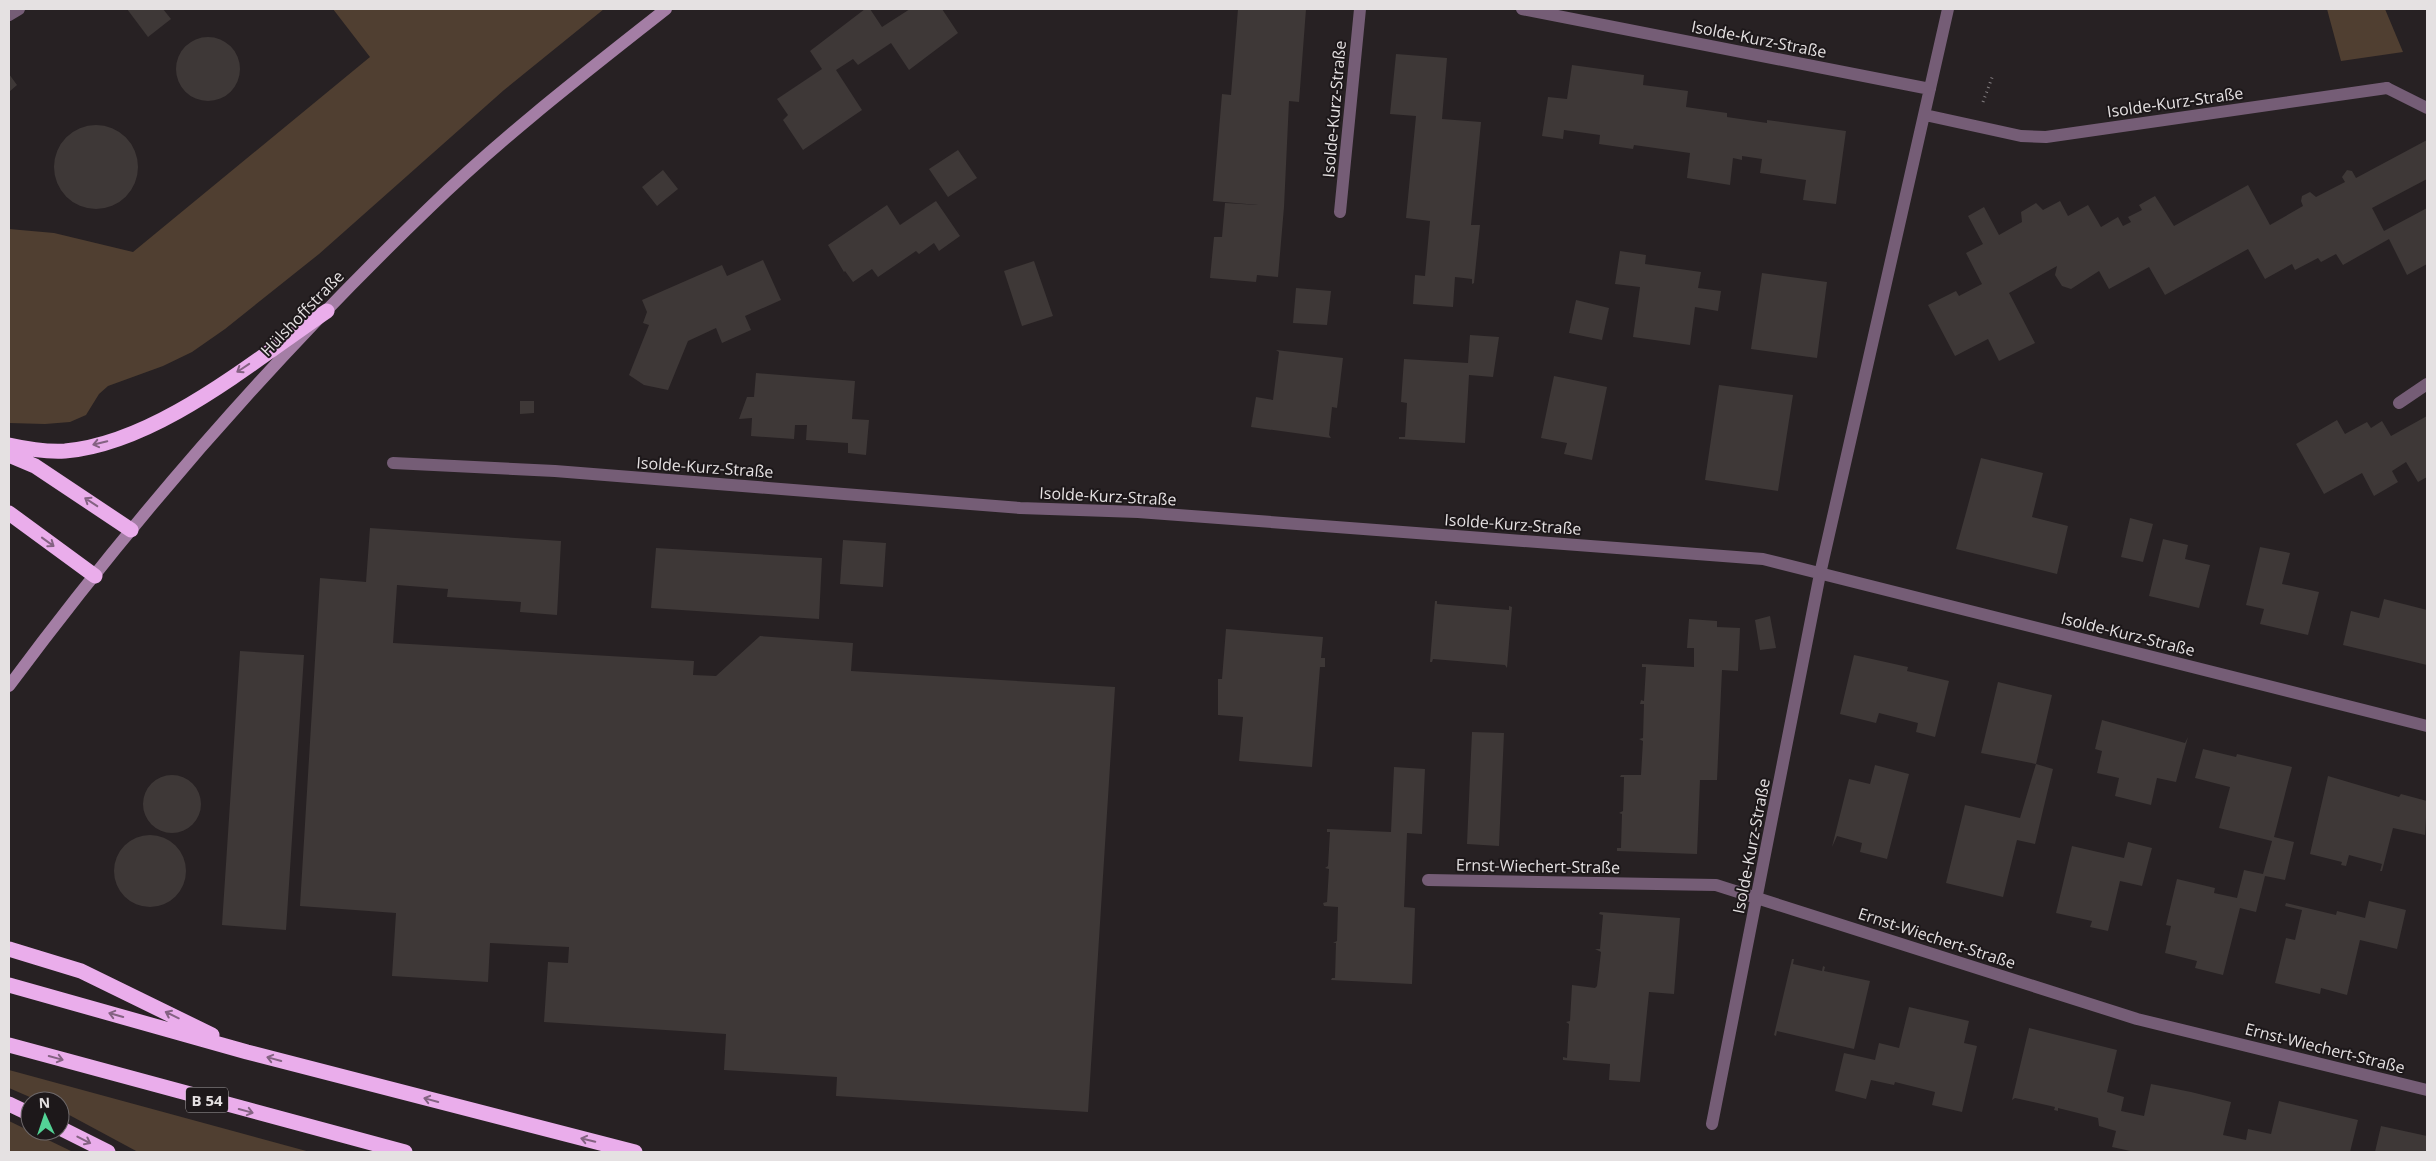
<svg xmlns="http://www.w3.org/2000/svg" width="2436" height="1161" viewBox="0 0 2436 1161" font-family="'Open Sans',sans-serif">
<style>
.green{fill:#503f31}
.building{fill:#3e3837}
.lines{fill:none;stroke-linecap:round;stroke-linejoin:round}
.path{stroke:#837e80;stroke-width:3;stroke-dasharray:1 4;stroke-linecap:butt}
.lane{stroke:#755d76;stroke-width:12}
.street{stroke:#755d76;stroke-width:12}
.secondary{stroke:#a47ea5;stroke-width:12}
.highway{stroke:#eaadeb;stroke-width:15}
.oneway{stroke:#846282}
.labels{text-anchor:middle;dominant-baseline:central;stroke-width:4;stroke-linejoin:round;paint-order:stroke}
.shield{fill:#1d181a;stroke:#a9a5a6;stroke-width:1}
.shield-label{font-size:15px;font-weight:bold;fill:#e5e1e2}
.street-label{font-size:16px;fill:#e5e1e2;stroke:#1d181a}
</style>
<rect width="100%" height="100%" fill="#272123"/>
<path class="green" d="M333,9H604L504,90L319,254L225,329L192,352L163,366L108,386L99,394L86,415L70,422L45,424L9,423V229L54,233L133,252L370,57Z
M2327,9H2385L2403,52L2341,61Z
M9,1070L310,1152H138L60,1110V1101H39L9,1088Z
M9,1121L73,1152H9Z"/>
<path class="building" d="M127,9H163L171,19L148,37Z
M865,9H870L882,27L910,9H942L958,33L909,70L891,43L858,65L853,59L836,70L862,110L803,150L783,120L788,115L777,99L822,69L810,51Z
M1238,9H1306L1299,102L1289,101L1284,207L1278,277L1257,275L1256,282L1210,278L1214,237H1222L1225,203L1258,205L1213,201L1222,94L1231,95Z
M176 69a32 32 0 1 1 64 0a32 32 0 1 1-64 0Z
M1396,54L1447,58L1442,119L1481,122L1471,225H1480L1474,283L1472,284V279L1455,277L1453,307L1413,304L1415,275L1425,276L1430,221L1406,218L1416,116L1390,114Z
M1572,65L1644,75L1643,85L1688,91L1686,107L1727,113V117L1767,123V120L1846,131L1836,204L1803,200L1806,180L1760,173L1762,159L1742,156V160L1733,158L1730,185L1687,178L1690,153L1634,145L1633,149L1599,144L1600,135L1564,130L1563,139L1542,136L1548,97L1567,99Z
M9,74L17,85L9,92Z
M54 167a42 42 0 1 1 84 0a42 42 0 1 1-84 0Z
M2427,140V179L2372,208L2384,231L2427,208V264L2407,275L2389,239L2343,265L2336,254L2321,262L2318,258L2295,270L2292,264L2265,279L2248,249L2165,295L2149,267L2109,289L2099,271L2071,289L2062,286L2055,275L2057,266L2009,293L2035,343L1999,361L1988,339L1955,356L1928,305L1956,291L1959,296L1982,284L1966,253L1983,244L1968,216L1984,207L1999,235L2022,222L2021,212L2036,203L2043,210L2060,201L2068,216L2088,205L2101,227L2118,217L2123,226L2131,222L2128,217L2142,210L2139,205L2155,196L2174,226L2248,185L2270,225L2303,206L2301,201L2302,196L2310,192L2316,197L2345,182L2342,177L2347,170L2352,171L2356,178Z
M958,150L977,178L948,197L929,169Z
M663,170L678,189L657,206L642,187Z
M936,201L960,236L939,251L934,243L919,254L916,251L878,277L872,269L853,282L845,271L844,272L828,245L887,205L900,225Z
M1620,251L1646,255L1645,264L1701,272L1698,288L1721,291L1718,311L1695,307L1690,345L1633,337L1640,287L1615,284Z
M763,260L781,300L745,316L751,330L722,343L716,328L688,341L668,390L644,385L629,375L649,325L643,323L647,312L642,300L722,265L727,276Z
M1034,261L1053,316L1022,326L1004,271Z
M1762,273L1827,282L1817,358L1751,349Z
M1296,288L1331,291L1327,325L1293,323Z
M1576,300L1609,308L1602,340L1569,333Z
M1470,335L1499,337L1493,377L1469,375L1465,443L1399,439V437H1405L1407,403L1401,402L1404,359L1468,363Z
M1276,350L1343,358L1337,408L1332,407L1329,435L1331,438L1251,427L1256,397L1273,400L1279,352Z
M756,373L855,381L852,419L869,420L866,455L848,453V443L806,440L807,425H795L794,439L751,436L752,418L739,419L747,397H754Z
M1554,376L1607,387L1592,460L1564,454L1567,443L1541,438Z
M1719,385L1793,395L1778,491L1705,480Z
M520,401H534V413L520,414Z
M2427,416V477L2418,482L2406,462L2392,471L2398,482L2374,496L2362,473L2324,494L2296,444L2337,420L2345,434L2367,422L2371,428L2382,421L2391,436Z
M1981,458L2043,473L2032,517L2068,526L2057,574L1956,549Z
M2130,518L2153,524L2143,562L2121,557Z
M370,528L561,541L557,615L520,612L521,602L447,597L448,589L397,585L393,643L694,661L693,675L716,676L760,636L853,643L851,671L1115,687L1088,1112L836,1096L837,1077L724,1070L726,1034L544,1022L548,962L568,963L569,947L490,943L488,982L392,976L396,913L300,906L320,578L366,582Z
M2163,539L2188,545L2185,559L2210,565L2199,608L2149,596Z
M843,540L886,543L883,587L840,584Z
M2260,547L2290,553L2282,584L2319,592L2308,635L2260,624L2264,609L2246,605Z
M656,548L822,558L819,619L651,608Z
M2384,599L2427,610V665L2343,645L2351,611L2379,618Z
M1435,601H1437V604L1509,610V606L1512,607L1507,668L1505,665L1433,659L1432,662H1430Z
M1770,616L1776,648L1760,650L1755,620Z
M1689,619L1717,621V627L1740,628L1738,671L1722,670L1717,780H1700L1697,854L1617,851V848H1621L1622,814L1619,813L1623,811L1624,777H1620L1621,775H1641L1643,741L1639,739L1643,738L1644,704H1640L1641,700L1644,701L1646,667H1642V664L1694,667V648H1687Z
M1226,629L1323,637L1321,658H1325V667H1320L1312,767L1239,761L1243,717L1218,715V679H1222Z
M240,651L304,655L286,930L222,925Z
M1854,655L1908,667L1907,671L1949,681L1935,737L1916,732L1918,723L1879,713L1876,723L1840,714Z
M1998,682L2052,695L2036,764L1981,753Z
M2102,720L2185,743L2188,737L2176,782L2157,778L2151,805L2115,796L2119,778L2097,773L2102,751L2095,749Z
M1472,732L1504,733L1499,846L1467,844Z
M2203,749L2236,757L2237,754L2292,767L2274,837L2294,842L2285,880L2265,876L2256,912L2240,908L2223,975L2195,968L2197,961L2165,953L2171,926L2166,925L2177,879L2215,888L2214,893L2237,898L2244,870L2263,874L2272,841L2219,828L2230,787L2195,778Z
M2036,764L2053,769L2044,806L2035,844L2017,840L2003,897L1946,883L1965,805L2020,818Z
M1875,765L1909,774L1887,859L1860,852L1862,843L1837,836L1832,847L1849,779L1870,784Z
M1394,767L1425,769L1422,834L1407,833L1404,907L1415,908L1412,984L1331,980L1332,978H1335L1336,943H1333L1337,941L1338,907L1324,906L1323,903L1327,902L1329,869L1325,868L1328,866L1330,832H1327V829L1391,832Z
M143 804a29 29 0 1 1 58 0a29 29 0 1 1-58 0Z
M2328,776L2399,797L2401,794L2427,801L2425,835L2393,828L2382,871H2380L2382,864L2349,855L2346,866L2341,865L2342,862L2310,854Z
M114 871a36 36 0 1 1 72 0a36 36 0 1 1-72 0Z
M2128,842L2152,848L2142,886L2120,881L2108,931L2090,927L2092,921L2056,913L2072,846L2124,858Z
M2369,901L2406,910L2397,949L2360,940L2347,995L2321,988L2320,994L2275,983L2286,938L2295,940L2302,910L2285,906L2286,903L2336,915L2337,911L2365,918Z
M1600,912L1680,918L1674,994L1649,992L1640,1082L1609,1080L1610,1064L1563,1060V1057L1567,1058L1569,1024L1566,1022L1570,1021L1572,985L1595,988L1597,986L1601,952L1595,949H1600L1603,915L1599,914Z
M1792,959H1794L1793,964L1822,971L1823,966L1825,967L1824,971L1870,981L1854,1049L1777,1031L1776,1036L1774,1035Z
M1909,1007L1969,1021L1964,1043L1977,1046L1962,1112L1932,1105L1935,1092L1895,1082L1894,1085L1871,1080L1866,1099L1835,1091L1844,1053L1875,1060L1879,1043L1899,1048Z
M2029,1028L2117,1050L2107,1092L2124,1097L2121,1111L2144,1116L2151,1084L2191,1092L2231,1102L2223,1135L2246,1140L2248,1129L2271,1134L2279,1101L2358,1120L2350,1152H2135L2112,1147L2116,1131L2099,1126L2098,1118L2058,1108V1111L2054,1110L2055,1107L2015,1098L2012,1100Z
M2381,1126L2427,1136V1152H2375Z"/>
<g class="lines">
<path class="path" d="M1983,102L1993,75"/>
<path class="lane" d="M2387,88L2427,108
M2399,403L2427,384"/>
<path class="street" d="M1522,9L1930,89
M9,15L19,9
M1925,115L2021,136L2046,137L2387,88
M1340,212L1360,9
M393,463L555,471L1020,508L1138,512L1763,559L2427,726
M1428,880L1716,885L2137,1019L2427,1090
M1712,1124L1820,574L1948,9"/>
<path class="secondary" d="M9,686C136,515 276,355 429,208C503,136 585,73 666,9"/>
<path class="highway" d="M9,445C27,449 46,452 65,451C157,443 253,361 327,311
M9,455L35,466L131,530
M9,513L95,576
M9,949L81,971L212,1035
M9,985L247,1052L635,1152
M9,1045L405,1152
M9,1104L30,1114
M60,1128L108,1152"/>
</g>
<defs><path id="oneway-shaft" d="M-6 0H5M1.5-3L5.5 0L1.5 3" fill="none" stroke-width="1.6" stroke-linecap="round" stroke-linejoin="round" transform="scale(1.25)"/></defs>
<g class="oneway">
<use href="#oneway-shaft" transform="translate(243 368) rotate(146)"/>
<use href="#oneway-shaft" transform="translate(100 443) rotate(166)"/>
<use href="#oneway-shaft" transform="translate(91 502) rotate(-147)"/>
<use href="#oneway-shaft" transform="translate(48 542) rotate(36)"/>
<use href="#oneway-shaft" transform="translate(116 1015) rotate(-164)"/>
<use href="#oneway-shaft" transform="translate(172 1015) rotate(-154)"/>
<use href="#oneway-shaft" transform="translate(56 1058) rotate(15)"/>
<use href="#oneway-shaft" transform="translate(274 1059) rotate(-165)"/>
<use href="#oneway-shaft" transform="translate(431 1100) rotate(-165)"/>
<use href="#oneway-shaft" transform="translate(246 1111) rotate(15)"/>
<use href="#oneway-shaft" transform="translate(84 1140) rotate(27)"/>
<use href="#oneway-shaft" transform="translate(588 1140) rotate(-166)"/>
</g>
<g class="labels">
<rect class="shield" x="186" y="1087.5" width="42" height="25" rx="4"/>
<g class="shield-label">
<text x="207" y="1100">B 54</text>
</g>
<g class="street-label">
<text transform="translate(1759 39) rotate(11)">Isolde-Kurz-Straße</text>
<text transform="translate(2175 102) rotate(-8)">Isolde-Kurz-Straße</text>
<text transform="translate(1334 109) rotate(-85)">Isolde-Kurz-Straße</text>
<text transform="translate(302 313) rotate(-46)">Hülshoffstraße</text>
<text transform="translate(705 467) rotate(4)">Isolde-Kurz-Straße</text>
<text transform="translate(1108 496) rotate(3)">Isolde-Kurz-Straße</text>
<text transform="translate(1513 524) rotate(4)">Isolde-Kurz-Straße</text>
<text transform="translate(2128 634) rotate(14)">Isolde-Kurz-Straße</text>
<text transform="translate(1751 846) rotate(-79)">Isolde-Kurz-Straße</text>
<text transform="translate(1538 866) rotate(1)">Ernst-Wiechert-Straße</text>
<text transform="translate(1937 938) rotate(18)">Ernst-Wiechert-Straße</text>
<text transform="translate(2325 1048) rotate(14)">Ernst-Wiechert-Straße</text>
</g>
</g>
<rect width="2436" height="1161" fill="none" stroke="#e5e1e2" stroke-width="20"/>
<g transform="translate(45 1116) rotate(357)"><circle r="24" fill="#1d181a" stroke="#6d686a"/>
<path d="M0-4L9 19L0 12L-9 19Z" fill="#53d396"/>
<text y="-8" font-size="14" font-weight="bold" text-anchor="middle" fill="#e5e1e2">N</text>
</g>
</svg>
